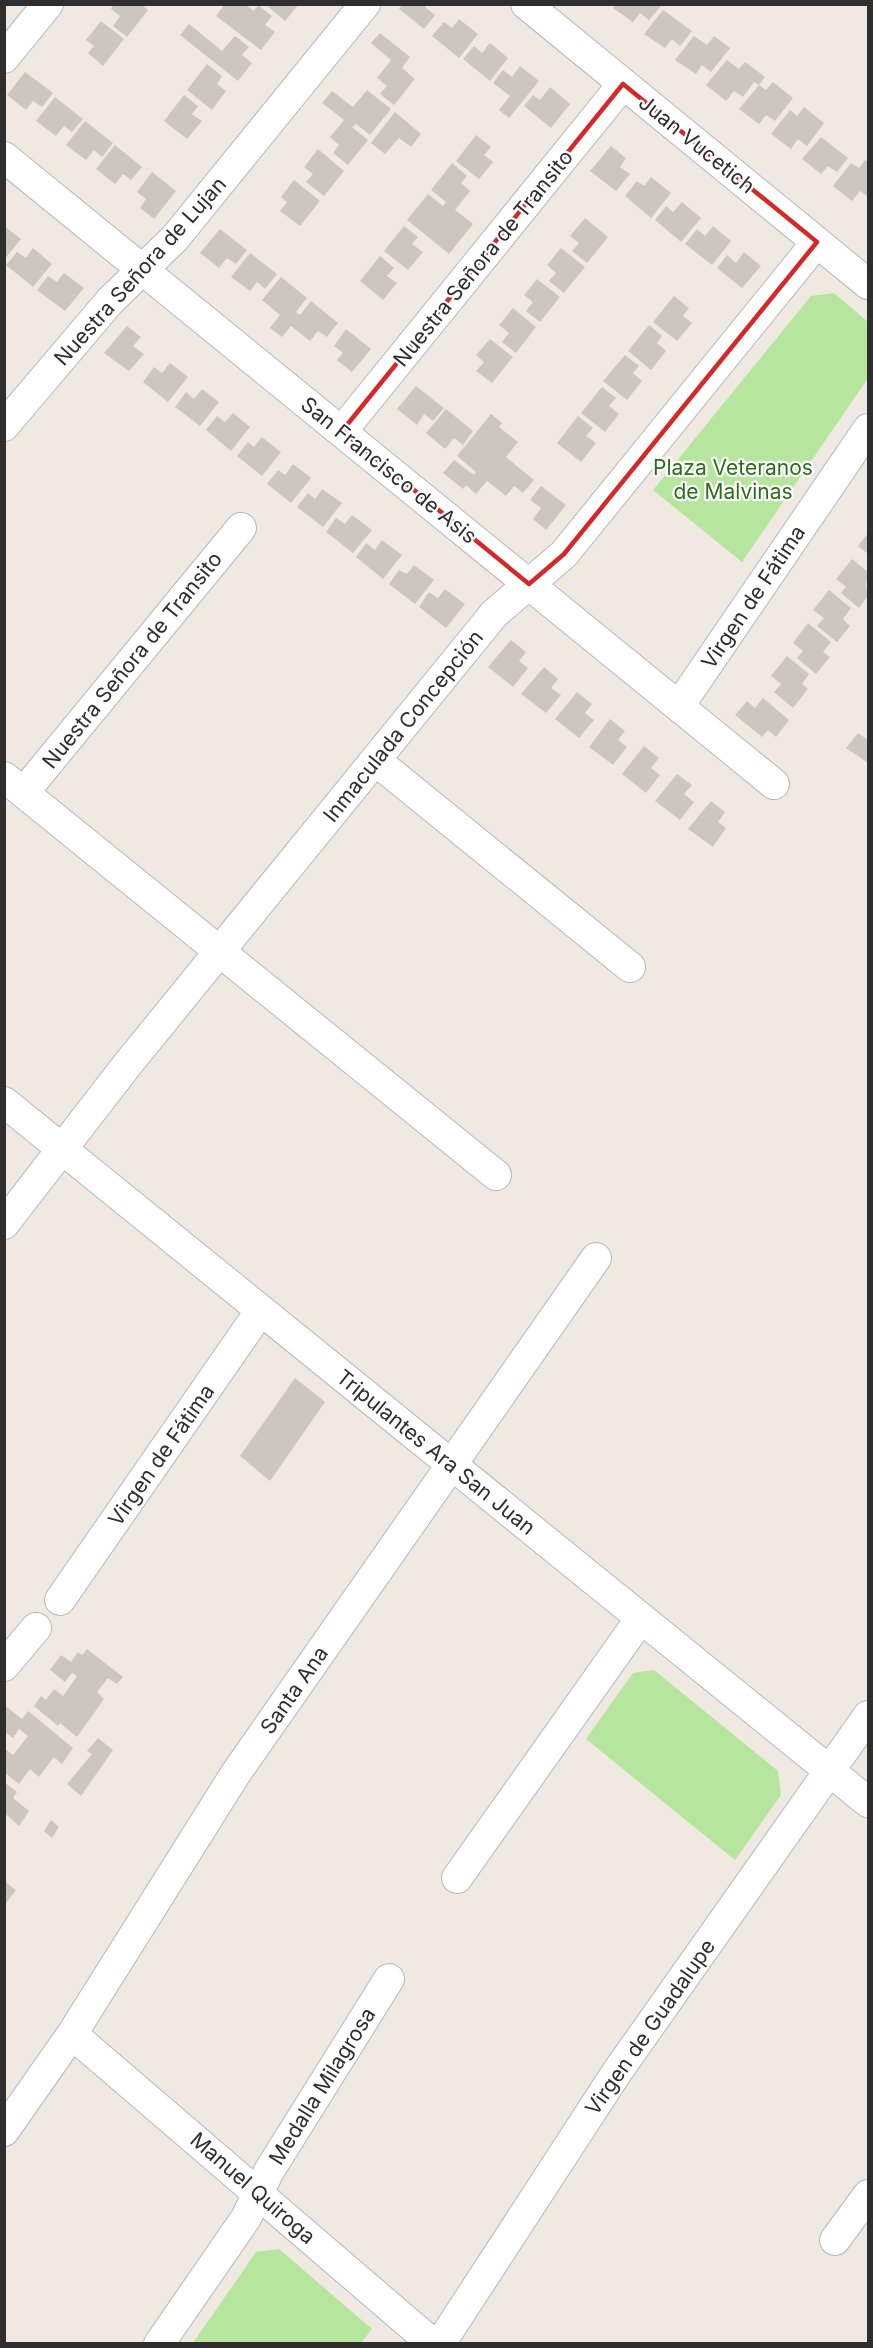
<svg xmlns="http://www.w3.org/2000/svg" width="873" height="2348" viewBox="0 0 873 2348" font-family="Inter,sans-serif">
<style>
.green{fill:#b6e59e}
.building{fill:#cbc7bf}
.lines{fill:none;stroke-linecap:round;stroke-linejoin:round}
.street-casing{stroke:#b4b7c1;stroke-width:32}
.street{stroke:#fff;stroke-width:30}
.marked{fill:none;stroke:#d62828;stroke-width:4.5;stroke-linejoin:round}
.labels{text-anchor:middle;dominant-baseline:central;stroke-width:4.5;stroke-linejoin:round;paint-order:stroke}
.street-label{font-size:21px;fill:#2e2e2e;stroke:#fff}
.park-label{font-size:21px;fill:#2c6e1b;stroke:#fff}
</style>
<rect width="100%" height="100%" fill="#efe9e1"/>
<path class="green" d="M834,293L868,322V378L742,562L653,490L811,296Z
M654,1670L778,1771L781,1795L735,1860L586,1739L633,1673Z
M279,2249L372,2329L361,2343H193L256,2252Z"/>
<path class="building" d="M114,4H141L148,10L127,37L113,26L120,16L111,9Z
M225,4H245L254,11L258,5L272,16L265,25L275,32L261,50L216,16Z
M265,4H299L285,21Z
M403,4H427L425,7L435,15L424,29L399,9Z
M616,4H659L661,6L649,20L640,13L633,22L613,8Z
M663,10L692,31L680,46L672,39L665,48L644,34Z
M459,19L478,34L459,58L432,36L444,22L452,28Z
M101,21L124,39L103,66L88,53L94,46L86,40Z
M189,24L222,51L235,36L249,47L242,55L252,63L238,81L180,35Z
M380,33L410,57L402,68L415,79L394,105L380,94L387,86L377,78L391,60L371,43Z
M694,36L707,45L714,36L730,48L711,72L702,65L696,74L675,60Z
M490,43L508,58L490,81L463,59L474,46L482,53Z
M727,60L739,69L745,62L765,77L759,85L754,82L743,97L734,91L726,101L706,85Z
M207,64L222,76L217,84L226,91L212,110L187,90Z
M520,66L539,81L509,118L499,110L510,96L493,83L503,70L512,77Z
M25,72L53,93L42,107L33,101L26,110L7,95Z
M773,82L793,98L775,121L766,115L759,124L739,109L759,85L766,90Z
M550,87L570,104L551,128L524,106L533,95L540,100Z
M367,90L391,109L370,135L356,124L352,127L368,140L348,165L333,153L339,145L330,137L344,120L322,103L332,91L353,107Z
M184,95L198,106L192,114L202,121L187,139L164,121Z
M55,97L83,119L72,132L64,126L56,136L36,121Z
M804,107L824,123L807,146L798,139L791,149L771,134L790,110L797,116Z
M395,112L421,134L411,147L399,138L385,154L371,143Z
M85,121L113,143L102,157L94,150L86,160L66,145Z
M476,135L491,147L484,155L493,162L479,179L456,161Z
M821,137L848,158L837,172L828,166L821,174L802,159Z
M115,145L142,167L131,180L123,174L115,184L96,169Z
M611,146L626,158L620,167L630,174L616,191L590,171Z
M318,149L344,171L324,196L306,182L313,174L304,167Z
M865,160L868,162V197L860,191L852,201L833,186L851,163L859,168Z
M452,163L467,176L461,183L470,191L455,210L473,224L449,254L407,220L428,194L443,206L446,202L431,190Z
M152,172L176,191L154,219L140,208L146,199L137,192Z
M651,177L671,193L651,218L625,196L637,181L644,186Z
M294,180L320,201L300,226L280,211L287,202L281,197Z
M682,202L701,218L681,242L655,220L666,206L673,212Z
M585,218L608,237L587,263L572,251L579,243L570,236Z
M4,226L21,239L4,260Z
M404,226L418,237L412,244L423,252L408,270L384,251Z
M713,226L731,241L712,265L685,244L697,229L705,236Z
M220,229L247,250L236,264L227,258L219,268L200,253Z
M33,248L52,264L33,287L6,265L17,252L26,258Z
M561,248L585,267L564,293L549,281L556,273L547,265Z
M744,252L761,266L742,288L717,268L727,255L736,263Z
M250,253L277,274L265,289L257,282L250,291L231,277Z
M380,256L394,268L387,276L397,283L383,300L360,281Z
M64,273L84,288L65,311L37,290L48,276L57,282Z
M281,277L307,298L296,312L300,315L311,301L338,323L327,337L318,331L310,341L291,326L282,337L270,328L280,315L262,300Z
M537,279L560,297L540,322L526,311L533,302L524,295Z
M674,296L689,308L683,316L692,323L677,341L653,322Z
M513,308L536,327L516,353L502,342L509,333L499,325Z
M649,325L662,336L657,343L666,351L651,370L628,351Z
M127,326L141,337L133,346L144,354L129,371L104,353Z
M346,329L371,349L352,372L337,360L343,353L334,346Z
M490,339L513,357L492,383L476,371L484,362L476,355Z
M625,355L639,366L633,373L642,381L627,400L603,381Z
M170,363L188,377L168,402L143,382L154,367L162,373Z
M416,386L444,408L433,421L424,414L417,425L397,409Z
M602,387L616,398L609,406L619,414L605,432L581,413Z
M202,389L219,402L200,426L175,407L186,392L194,399Z
M446,409L473,431L463,445L454,438L445,449L426,433Z
M233,413L250,427L231,451L206,430L217,416L225,422Z
M491,414L502,423L499,427L518,442L506,457L534,480L523,493L514,486L506,496L487,481L476,494L466,485L463,489L443,473L454,460L474,475L476,472L457,456Z
M578,416L593,428L586,436L596,443L581,462L557,443Z
M262,437L281,452L262,476L237,456L248,442L254,447Z
M293,464L311,478L291,503L267,484L278,470L285,475Z
M541,486L566,505L546,530L533,519L541,508L530,500Z
M322,489L342,503L323,527L297,507L308,493L315,499Z
M352,515L372,530L353,553L326,532L336,518L345,524Z
M868,533V554L858,546Z
M382,540L402,555L383,579L356,557L366,543L375,550Z
M852,559L868,572L866,587L868,596L859,608L841,593L846,587L836,579Z
M414,565L434,580L415,604L389,584L399,570L407,574Z
M445,589L465,604L446,628L419,607L429,592L438,598Z
M829,590L851,608L843,619L850,626L837,642L817,626L824,618L813,610Z
M808,623L831,642L823,652L830,657L816,674L797,658L803,651L793,643Z
M511,640L526,652L519,661L528,668L513,687L488,667Z
M787,656L809,674L802,684L808,689L793,708L774,692L781,684L771,676Z
M544,667L558,679L551,688L561,695L546,713L521,694Z
M577,692L592,704L585,713L594,720L579,738L555,719Z
M763,698L789,720L776,737L768,730L762,737L735,715L747,701L755,708Z
M610,719L625,731L618,740L627,747L613,765L589,747Z
M858,733L868,740V763L846,748Z
M644,746L659,758L651,768L660,775L646,793L622,774Z
M677,774L692,785L684,794L694,802L680,820L655,801Z
M711,801L725,812L718,822L726,828L713,847L688,829Z
M295,1378L325,1402L270,1481L240,1456Z
M87,1649L123,1677L117,1684L108,1678L97,1692L104,1699L77,1737L60,1723L58,1726L34,1706L41,1696L46,1700L54,1689L63,1696L77,1676L72,1673L65,1682L50,1670L61,1655L71,1662L78,1652L82,1655Z
M7,1707L22,1719L28,1711L73,1748L62,1764L54,1757L39,1777L30,1769L19,1784L4,1772V1748L13,1755L28,1736L19,1729L13,1738L4,1731V1710Z
M98,1738L113,1750L81,1796L67,1784L92,1754L87,1751Z
M4,1782L17,1792L13,1798L29,1811L19,1826L7,1815L4,1818Z
M51,1820L59,1827L52,1838L44,1831Z
M4,1881L16,1890L4,1906Z"/>
<g class="lines">
<g class="street-casing">
<path id="street" d="M526,4L868,284
M4,58L48,4
M4,157L774,784
M4,426L110,301L175,238L365,4
M342,431L623,84
M679,706L868,429
M375,760L630,967
M4,777L496,1175
M24,792L241,528
M4,1102L868,1802
M4,1224L127,1065L494,614L564,554L817,242
M60,1600L261,1310
M4,1666L36,1628
M457,1878L641,1618
M72,2034L433,2344
M4,2131L72,2034L236,1773L596,1258
M835,2240L868,2195
M159,2344L246,2218L269,2171L389,1979
M440,2344L617,2072L868,1716"/>
</g>
<use href="#street" class="street"/>
</g>
<path class="marked" d="M623,84L817,242L564,554L529,584L342,431Z"/>
<g class="labels">
<g class="street-label">
<text transform="translate(697 144) rotate(39)">Juan Vucetich</text>
<text transform="translate(483 258) rotate(-51)">Nuestra Señora de Transito</text>
<text transform="translate(140 271) rotate(-48)">Nuestra Señora de Lujan</text>
<text transform="translate(389 470) rotate(39)">San Francisco de Asis</text>
<text transform="translate(753 597) rotate(-56)">Virgen de Fátima</text>
<text transform="translate(132 660) rotate(-51)">Nuestra Señora de Transito</text>
<text transform="translate(403 726) rotate(-51)">Inmaculada Concepción</text>
<text transform="translate(436 1452) rotate(39)">Tripulantes Ara San Juan</text>
<text transform="translate(161 1455) rotate(-55)">Virgen de Fátima</text>
<text transform="translate(294 1690) rotate(-55)">Santa Ana</text>
<text transform="translate(650 2027) rotate(-55)">Virgen de Guadalupe</text>
<text transform="translate(322 2086) rotate(-58)">Medalla Milagrosa</text>
<text transform="translate(253 2188) rotate(41)">Manuel Quiroga</text>
</g>
<g class="park-label">
<text x="733" y="467">Plaza Veteranos<tspan x="733" dy="24">de Malvinas</tspan></text>
</g>
</g>
<rect width="873" height="2348" fill="none" stroke="#2e2e2e" stroke-width="12"/>
</svg>
